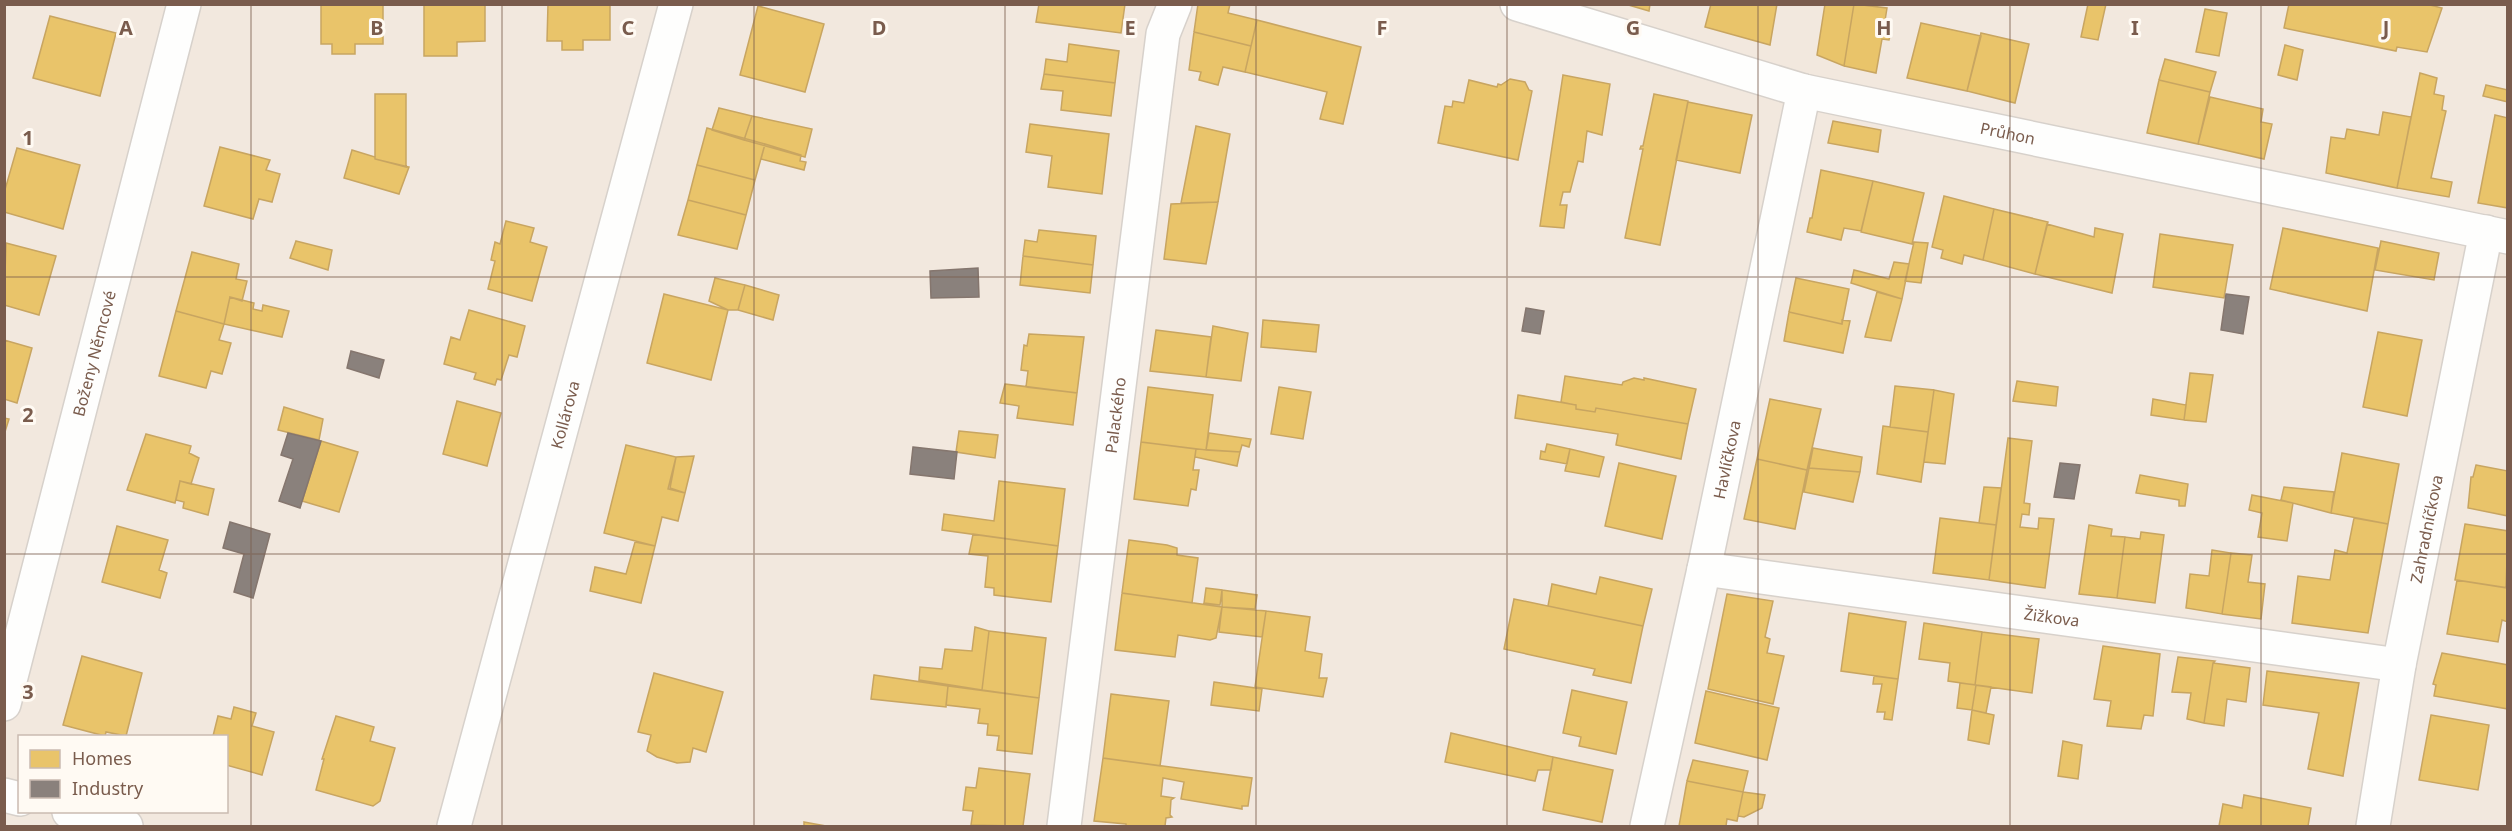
<svg xmlns="http://www.w3.org/2000/svg" width="2512" height="831" viewBox="0 0 2512 831" font-family="'Noto Sans',sans-serif">
<style>
.residential{fill:#f2e8de;fill-rule:evenodd}
.homes{fill:#e9c46a;stroke:#c8a561;stroke-width:1.5}
.industry{fill:#8a817c;stroke:#85766e;stroke-width:1.5}
.lines{fill:none;stroke-linecap:round;stroke-linejoin:round}
.minor-casing{stroke:#d7d1cb;stroke-width:36}
.minor{stroke:#fefefd;stroke-width:33}
.grid{fill:none;stroke:#7a5c4d;stroke-width:1.5;stroke-opacity:0.55}
.labels{text-anchor:middle;dominant-baseline:central;stroke-width:6;stroke-linejoin:round;paint-order:stroke}
.street-label{font-size:16px;fill:#7a5c4d;stroke:#fffaf3}
.grid-label{font-size:20px;text-anchor:middle;font-weight:bold;fill:#7a5c4d;stroke:#fffaf3;stroke-width:6;stroke-linejoin:round;paint-order:stroke}
</style>
<rect width="100%" height="100%" fill="#f9f5f0"/>
<path class="residential" d="M5,5H2507V826H5ZM20,736H226V812H20Z"/>
<path class="homes" d="M321,4H383V44H355V54H332V44H321Z
M424,4H485V41L457,42V56H424Z
M548,4H610V40H583V50H562V41H547Z
M1039,4H1125L1121,33L1036,22Z
M1198,4H1230L1228,13L1257,20L1251,46L1194,32Z
M1625,4H1650L1649,11Z
M1711,4H1777L1770,45L1705,27Z
M1825,4H1854L1844,66L1817,55Z
M1854,4L1887,8L1884,27L1888,28L1887,31L1891,32L1889,40L1882,39L1876,73L1844,66Z
M2088,4H2106L2098,40L2081,37Z
M2289,4H2426L2442,8L2427,52L2397,47L2396,51L2284,28Z
M758,6L824,24L805,92L740,75Z
M2205,9L2227,13L2219,56L2196,52Z
M50,16L116,33L100,96L33,78Z
M1257,20L1361,47L1343,124L1320,119L1327,92L1245,72Z
M1921,23L1981,36L1967,91L1907,78Z
M1194,32L1251,46L1245,72L1223,67L1218,85L1199,80L1201,72L1189,70Z
M1981,33L2029,44L2015,103L1967,91Z
M1069,44L1119,51L1115,83L1044,74L1046,59L1067,62Z
M2285,45L2303,50L2297,80L2278,75Z
M2165,59L2216,72L2210,92L2159,80Z
M2420,73L2437,78L2434,94L2444,96L2442,110L2446,111L2431,178L2452,182L2449,197L2397,188Z
M1044,74L1115,83L1111,116L1061,110L1063,91L1041,89Z
M1563,75L1610,84L1602,135L1587,131L1583,162L1578,161L1570,192H1563L1560,205H1567L1564,228L1540,226Z
M1510,79L1525,82L1529,90L1532,91L1518,160L1438,143L1445,106L1452,107L1453,101L1464,103L1469,80L1497,87L1498,84L1501,85Z
M2159,80L2210,92L2198,144L2147,133Z
M2486,85L2508,90V102L2483,96Z
M375,94H406V167L375,159Z
M1654,94L1688,101L1660,245L1625,238L1643,149H1640L1641,146H1643Z
M2210,97L2263,109L2261,122L2272,124L2264,159L2198,144Z
M1688,102L1752,115L1740,173L1676,160Z
M719,108L752,116L744,140L712,130Z
M2383,112L2411,117L2397,188L2326,173L2331,137L2345,139L2347,129L2379,135Z
M2495,115L2508,118V208L2478,203Z
M752,116L812,129L805,157L744,140Z
M1833,121L1881,130L1878,152L1828,143Z
M1030,124L1109,134L1102,194L1048,187L1052,156L1026,152Z
M1196,126L1230,134L1218,202L1181,203Z
M707,128L765,144L755,180L697,165Z
M765,144L801,155L800,161L806,162L804,170L761,159Z
M220,147L270,160L266,170L280,174L272,202L259,199L253,219L204,206Z
M17,148L80,165L63,229L4,212V193Z
M352,150L375,157V159L409,167L399,194L344,178Z
M697,165L755,180L746,215L688,200Z
M1821,170L1873,181L1861,231L1844,228L1841,240L1807,232L1810,218H1812Z
M1873,181L1924,193L1912,244L1861,232Z
M1944,196L1994,209L1983,260L1964,255L1962,264L1941,258L1943,250L1932,247Z
M688,200L746,215L737,249L678,235Z
M1218,202L1206,264L1164,259L1171,204Z
M1994,209L2048,222L2035,274L1983,260Z
M506,221L534,228L530,242L547,247L532,301L488,289L495,261L491,260L495,242L500,244Z
M2047,224L2094,237L2095,228L2123,234L2112,293L2035,274Z
M2283,228L2378,248L2367,311L2270,289Z
M1039,230L1096,236L1093,265L1023,256L1025,240L1037,242Z
M2160,234L2233,245L2224,298L2153,287Z
M296,241L332,250L328,270L290,258Z
M2381,241L2439,253L2434,280L2375,270Z
M1914,242L1928,243L1921,283L1905,281Z
M6,243L56,256L39,315L4,305Z
M192,252L239,264L236,279L247,281L242,301L230,297L224,324L176,311Z
M1023,256L1093,265L1090,293L1020,285Z
M1894,262L1909,264L1902,299L1851,283L1854,270L1889,279Z
M715,278L745,285L738,310H728L709,301Z
M1796,278L1849,289L1842,324L1789,312Z
M745,285L779,295L773,320L738,310Z
M1877,292L1902,299L1891,341L1865,337Z
M664,294L728,310L711,380L647,363Z
M230,297L254,303L253,309L262,311L263,305L289,311L282,337L224,324Z
M469,310L525,326L517,357L509,355L501,380L497,379L495,385L474,379L476,373L444,364L451,337L460,340Z
M176,311L224,324L219,340L231,343L222,374L211,371L206,388L159,376Z
M1789,312L1842,324V320L1850,321L1843,353L1784,341Z
M1263,320L1319,325L1316,352L1261,347Z
M1213,326L1248,333L1241,381L1206,377Z
M1156,330L1211,337L1206,377L1150,371Z
M2378,332L2422,340L2407,416L2363,407Z
M1029,334L1084,337L1077,393L1026,387L1028,371L1021,370L1024,345L1027,346Z
M4,340L32,348L17,403L4,399Z
M2190,373L2213,375L2206,422L2184,420Z
M1565,376L1622,385L1623,382L1634,378L1644,380V378L1696,389L1688,424L1596,408L1595,412L1576,409V405L1561,402Z
M2017,381L2058,387L2056,406L2013,401Z
M1005,384L1077,393L1073,425L1017,418L1019,406L1000,403Z
M1895,386L1934,390L1928,432L1890,427Z
M1148,387L1213,395L1206,450L1141,442Z
M1279,387L1311,392L1303,439L1271,434Z
M1934,390L1954,394L1945,464L1924,462Z
M1518,395L1576,405V409L1595,412L1596,408L1688,424L1681,459L1616,445L1618,434L1515,418Z
M1770,399L1821,409L1807,470L1757,459Z
M2153,399L2186,405L2184,420L2151,415Z
M457,401L501,413L487,466L443,454Z
M284,407L323,419L319,440L278,430Z
M4,418L9,419L4,435Z
M1883,426L1928,432L1921,482L1877,474Z
M959,431L998,435L995,458L956,452Z
M1209,433L1251,439L1249,447L1242,445L1240,452L1206,450Z
M146,434L191,446L189,453L199,458L191,484L180,481L175,503L127,490Z
M2008,438L2032,441L2024,503L2030,504L2029,515L2022,514L2020,527L2038,529L2039,518L2054,519L2045,588L1989,580Z
M321,441L358,452L339,512L302,501Z
M1141,442L1196,449L1193,470H1199L1196,490L1191,489L1188,506L1134,499Z
M1547,444L1570,449L1567,464L1540,459L1541,451L1545,452Z
M626,445L676,457L668,489L685,493L678,521L662,517L655,546L604,533Z
M1813,448L1862,457L1860,472L1809,468Z
M1196,449L1240,452L1237,466L1195,457Z
M1570,449L1604,457L1599,477L1565,471Z
M2342,453L2399,464L2388,524L2331,513Z
M694,456L685,493L670,488L676,457Z
M1757,459L1807,470L1795,529L1744,519Z
M1619,463L1676,476L1662,539L1605,526Z
M2476,465L2508,471V516L2468,508L2471,477H2473Z
M1809,468L1860,472L1853,502L1804,492Z
M2140,475L2188,484L2185,506H2179V500L2136,493Z
M180,481L214,489L208,515L183,508L184,502L176,500Z
M999,481L1065,489L1058,546L942,530L944,514L994,521Z
M1984,487L2001,488L1996,525L1979,523Z
M2284,487L2334,492L2331,513L2281,500Z
M2252,495L2293,503L2287,541L2258,537L2262,513L2249,510Z
M1940,518L1996,525L1989,580L1933,573Z
M2354,518L2388,524L2368,633L2292,623L2298,576L2330,580L2335,550L2347,553Z
M2465,524L2508,531L2506,588L2455,580Z
M2089,525L2112,529L2111,536L2125,537L2117,598L2079,594Z
M117,526L168,540L159,570L167,573L160,598L102,582Z
M2141,532L2164,535L2155,603L2117,598L2125,537L2140,539Z
M973,534L1058,546L1051,602L994,595V588L985,587L988,556L969,554Z
M1129,540L1167,545L1177,548V555L1198,558L1192,603L1122,593Z
M635,542L655,546L641,603L590,591L595,567L626,574Z
M2212,550L2231,553L2222,614L2186,608L2190,574L2209,576Z
M2231,553L2252,555L2248,582L2265,584L2261,619L2222,614Z
M1600,577L1652,589L1643,626L1548,606L1552,584L1596,594Z
M2457,580L2508,588V622L2502,620L2498,642L2447,634Z
M1206,588L1222,590L1220,605L1204,603Z
M1222,590L1257,595L1255,609L1222,607Z
M1122,593L1222,607L1216,638L1210,640L1178,635L1175,657L1115,650Z
M1727,594L1773,601L1765,637L1770,639L1767,653L1784,656L1773,704L1708,689Z
M1514,599L1643,626L1631,683L1593,675L1595,669L1504,649Z
M1222,607L1266,611L1262,637L1219,632Z
M1266,611L1310,617L1305,651L1322,654L1319,678H1327L1323,697L1255,687Z
M1849,613L1906,622L1898,679L1841,671Z
M1924,623L1982,632L1975,685L1948,681L1950,663L1919,659Z
M975,627L989,631L982,690L919,680L920,667L942,669L945,649L972,651Z
M989,631L1046,638L1039,698L982,690Z
M1982,632L2039,639L2032,693L1975,685Z
M2103,646L2160,654L2153,716L2144,715L2141,729L2107,726L2111,701L2094,699Z
M2442,653L2508,665V709L2434,696L2436,685L2433,684Z
M82,656L142,673L126,736L106,732L105,736L63,725Z
M2178,657L2215,661L2213,663L2204,723L2187,719L2191,693L2172,692Z
M2213,663L2250,668L2246,702L2227,699L2224,726L2204,723Z
M2267,671L2359,683L2343,776L2308,769L2319,713L2263,705Z
M654,673L723,692L706,752L693,748L690,762L677,763L657,757L647,751L651,735L638,732Z
M874,675L948,686L946,707L871,699Z
M1874,676L1898,679L1892,720L1884,719L1885,712H1877L1882,684H1873Z
M1214,682L1262,689L1259,711L1211,705Z
M1960,683L1976,685L1972,710L1957,708Z
M1976,685L1991,687L1986,713L1972,710Z
M948,686L1039,698L1032,754L997,750L999,736L987,735L988,724L978,723L980,709L946,705Z
M1572,690L1627,702L1616,754L1579,746L1581,737L1563,733Z
M1706,691L1779,708L1767,760L1695,743Z
M1111,694L1169,701L1160,766L1103,758Z
M234,707L256,713L252,726L274,732L262,775L226,765V736H213L218,716L231,719Z
M1972,710L1994,715L1989,744L1968,740Z
M2431,715L2489,725L2478,790L2419,780Z
M336,716L374,727L370,741L395,748L380,801L373,806L316,790L324,759H322Z
M1451,733L1553,757L1551,770H1538L1535,781L1445,762Z
M2063,741L2082,745L2078,779L2058,776Z
M1553,757L1613,770L1602,822L1543,810Z
M1103,758L1252,778L1248,806H1242V809L1181,799L1184,782L1163,778L1161,796L1174,798L1171,800L1170,815L1172,817L1166,818L1165,826H1126V824L1094,821Z
M1693,760L1748,771L1743,792L1687,781Z
M979,768L1030,774L1023,826L971,825L973,811L963,810L966,787L976,788Z
M1687,781L1743,792L1737,821L1727,819L1726,826H1679Z
M1743,792L1765,795L1762,808L1744,817L1738,816Z
M2244,795L2311,808L2308,826H2219L2223,804L2242,808Z
M804,822L826,826H804Z"/>
<path class="industry" d="M978,268L979,297L931,298L930,271Z
M2226,294L2249,297L2243,334L2221,330Z
M1526,308L1544,311L1540,334L1522,331Z
M351,351L384,360L379,378L347,368Z
M288,433L321,441L300,508L279,501L293,459L281,455Z
M913,447L957,452L954,479L910,474Z
M2060,463L2080,465L2074,499L2054,497Z
M230,522L270,534L253,598L234,592L244,554L223,548Z"/>
<g class="lines">
<g class="minor-casing">
<g id="minor">
<path id="s1" d="M1517,4L1804,91L2508,237"/>
<path id="s2" d="M1704,569L2399,665"/>
<path id="s3" d="M4,704L184,4"/>
<path d="M4,795L20,799"/>
<path d="M69,812L126,826"/>
<path id="s4" d="M454,826L676,4"/>
<path id="s5" d="M1064,826L1163,34L1175,4"/>
<path id="s6" d="M1647,826L1704,569L1804,91"/>
<path id="s7" d="M2373,826L2399,665L2486,232"/>
</g>
</g>
<use href="#minor" class="minor"/>
</g>
<path class="grid" d="M251,4V826M502,4V826M754,4V826M1005,4V826M1256,4V826M1507,4V826M1758,4V826M2010,4V826M2261,4V826M4,277H2508M4,554H2508"/>
<g class="labels">
<g class="street-label">
<text stroke="none"><textPath href="#s1" startOffset="508">Průhon</textPath></text>
<text stroke="none"><textPath href="#s3" startOffset="362">Boženy Němcové</textPath></text>
<text stroke="none"><textPath href="#s5" startOffset="414">Palackého</textPath></text>
<text stroke="none"><textPath href="#s4" startOffset="426">Kollárova</textPath></text>
<text stroke="none"><textPath href="#s6" startOffset="375">Havlíčkova</textPath></text>
<text stroke="none"><textPath href="#s7" startOffset="302">Zahradníčkova</textPath></text>
<text stroke="none"><textPath href="#s2" startOffset="351">Žižkova</textPath></text>
</g>
</g>
<g class="grid-label">
<text x="126" y="35">A</text>
<text x="377" y="35">B</text>
<text x="628" y="35">C</text>
<text x="879" y="35">D</text>
<text x="1130" y="35">E</text>
<text x="1382" y="35">F</text>
<text x="1633" y="35">G</text>
<text x="1884" y="35">H</text>
<text x="2135" y="35">I</text>
<text x="2386" y="35">J</text>
<text x="28" y="145">1</text>
<text x="28" y="422">2</text>
<text x="28" y="699">3</text>
</g>
<rect width="2512" height="831" fill="none" stroke="#7a5c4d" stroke-width="12"/>
<rect x="18" y="735" width="210" height="78" fill="#fffaf3" stroke="#cabbb1" stroke-width="1.5"/>
<rect x="30" y="750" width="30" height="18" fill="#e9c46a" stroke="#cabbb1" stroke-width="1.5"/>
<text x="72" y="765" font-size="18" fill="#7a5c4d">Homes</text>
<rect x="30" y="780" width="30" height="18" fill="#8a817c" stroke="#cabbb1" stroke-width="1.5"/>
<text x="72" y="795" font-size="18" fill="#7a5c4d">Industry</text>
</svg>
